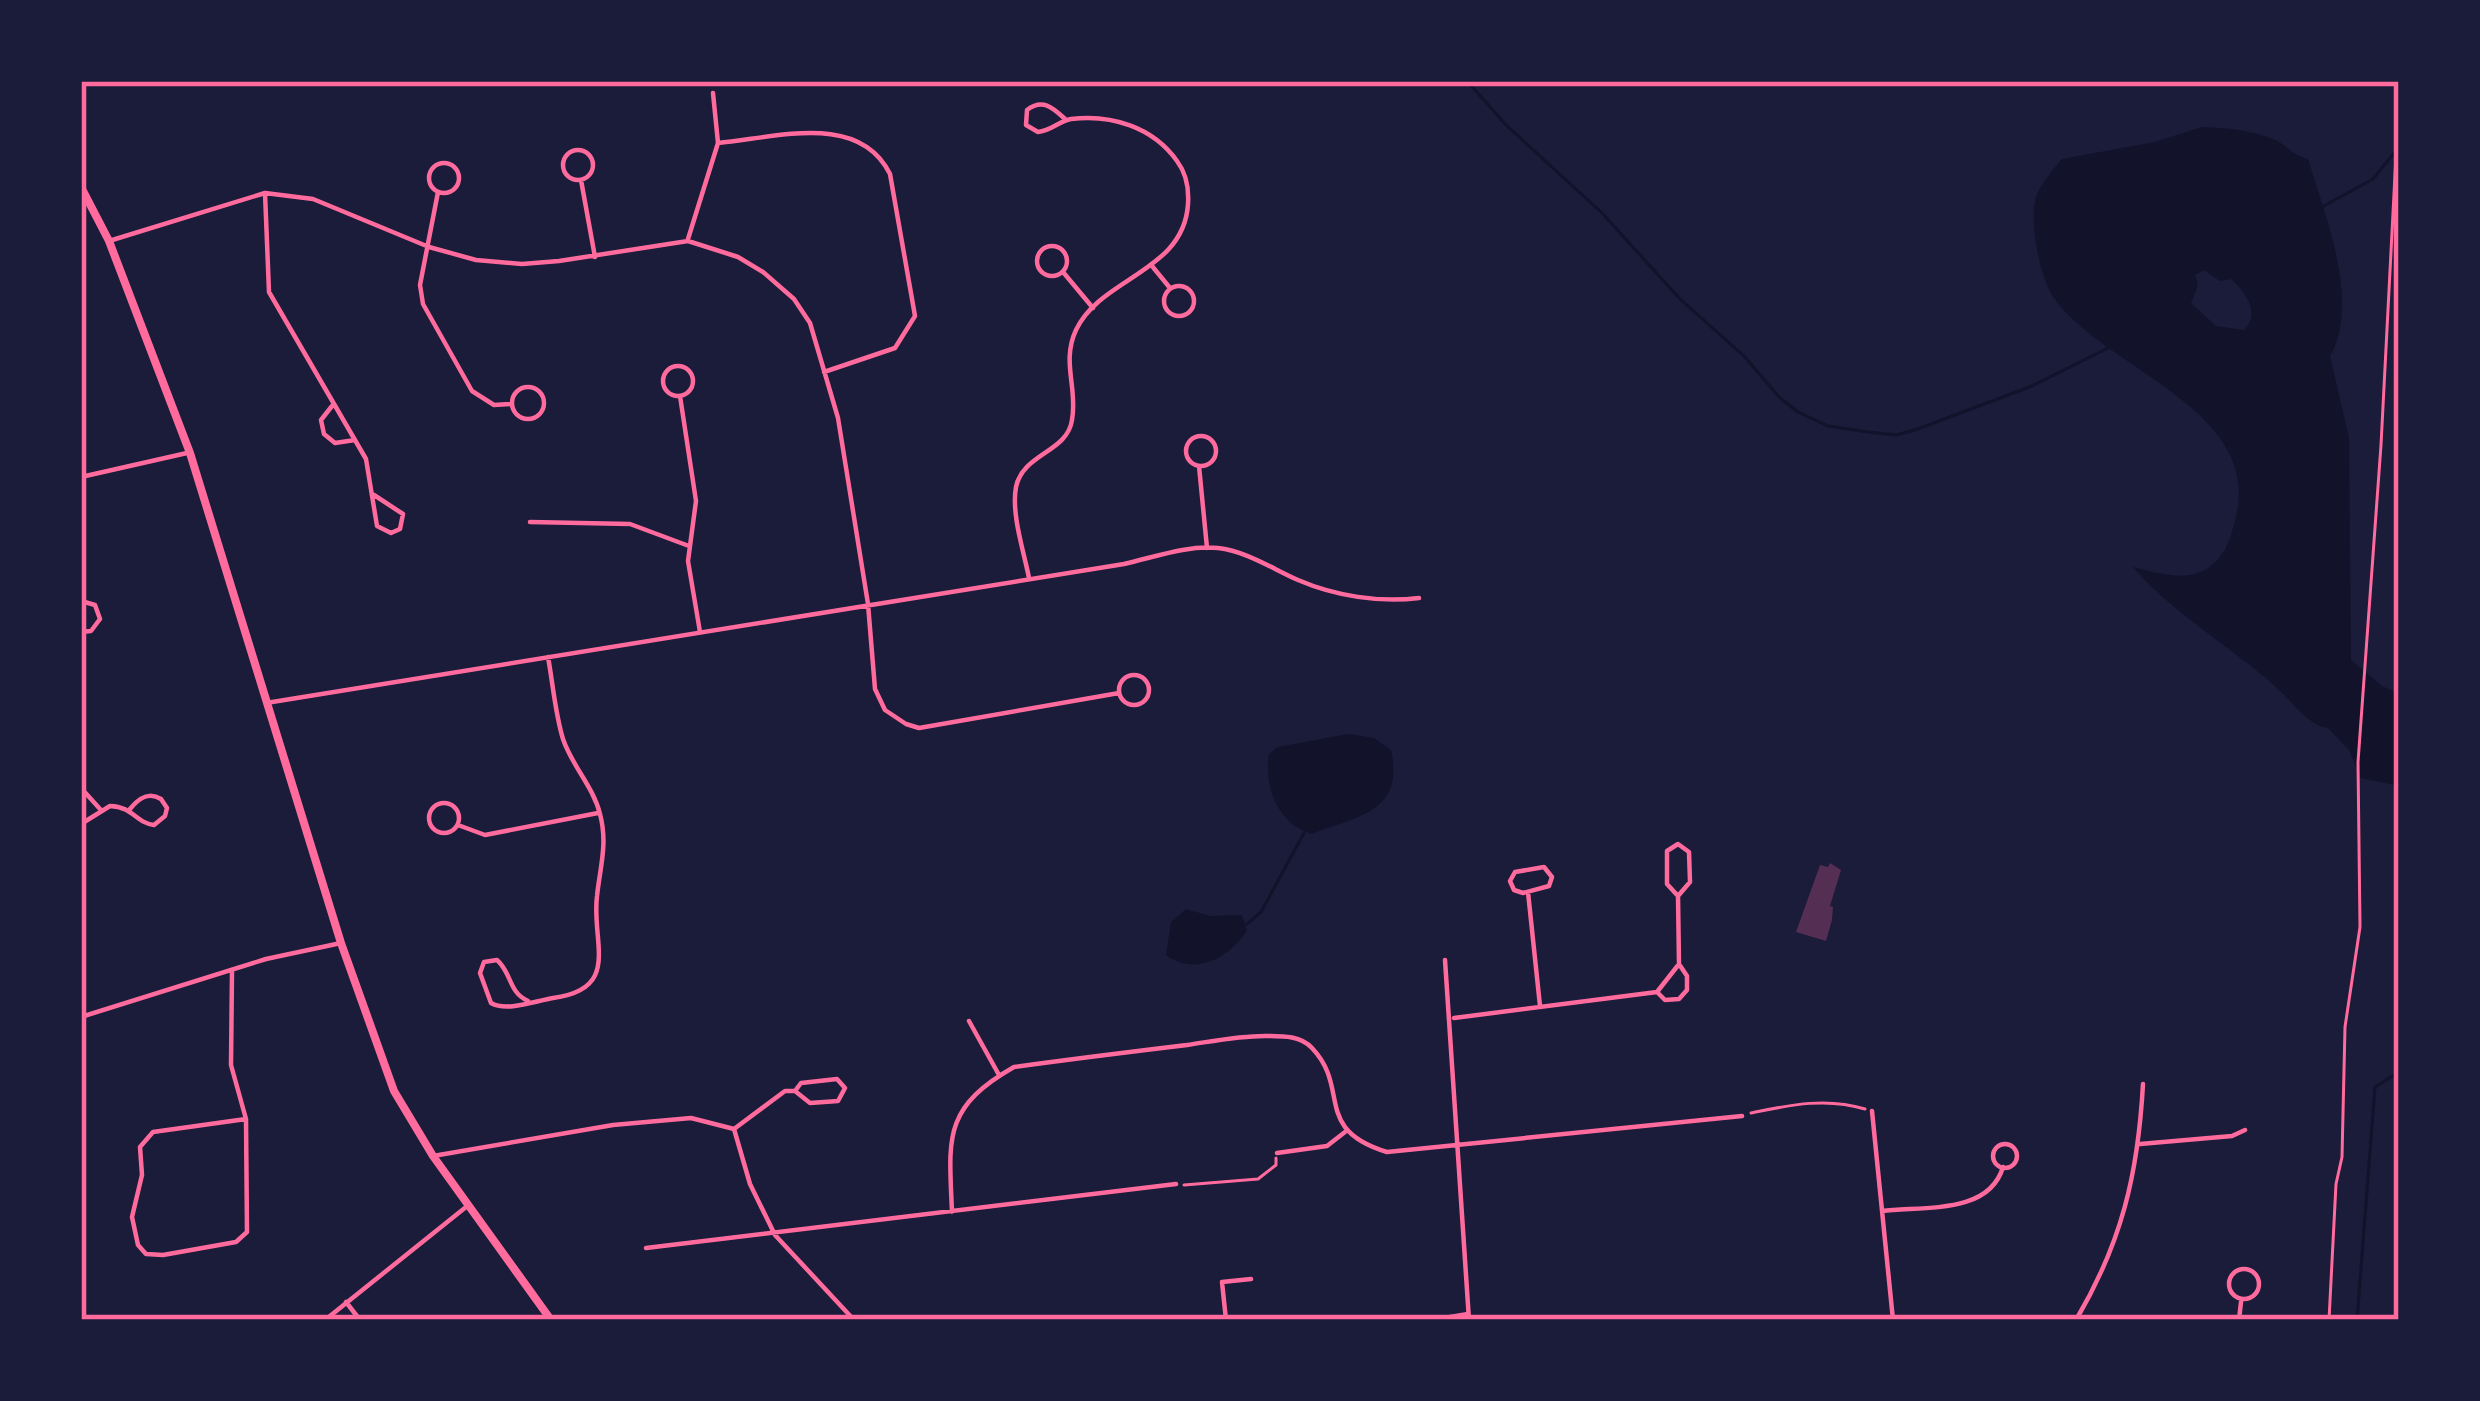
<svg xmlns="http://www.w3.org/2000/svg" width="2480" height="1401" viewBox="0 0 2480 1401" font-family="Karla,sans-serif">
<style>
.water{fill:#12122b;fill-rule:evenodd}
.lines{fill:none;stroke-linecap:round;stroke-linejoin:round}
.stream{stroke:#12122b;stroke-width:3}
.building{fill:#542f53}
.path{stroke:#ff6b9d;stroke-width:3}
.minor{stroke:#ff6b9d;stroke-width:4.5}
.secondary{stroke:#ff6b9d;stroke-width:8}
.neatline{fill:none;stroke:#ff6b9d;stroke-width:4.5}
</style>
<rect width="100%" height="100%" fill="#1b1b3a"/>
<path class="water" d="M2202,127C2226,128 2251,130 2273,139C2287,145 2292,155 2308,159C2325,216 2361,302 2330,356L2349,438L2351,660L2382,686L2399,694V786L2361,778L2349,750L2328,728C2307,725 2293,702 2277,688C2231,646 2174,615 2133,567C2158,573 2190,584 2212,565C2227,553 2232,534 2236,516C2263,407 2098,367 2052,295C2039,274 2029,220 2036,197C2041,183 2053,170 2062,159L2155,142ZM2204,270L2220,281L2231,279C2246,292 2261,313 2244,330L2216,326L2191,303L2198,285L2195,275Z
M1348,734L1374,738L1391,750C1405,814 1355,816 1312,834C1277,824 1264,786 1269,754L1278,747Z
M1186,909L1210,916L1242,915L1247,930C1231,957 1195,977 1166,955L1171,922Z"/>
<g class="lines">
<path class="stream" d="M1467,81L1506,125L1602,213L1680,299L1744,356L1780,398L1798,412L1828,426L1868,432L1896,435L1915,430L2032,386L2110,347
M2322,207L2373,179L2399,147
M1247,924L1261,912L1304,833
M2357,1320L2375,1087L2399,1072"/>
</g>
<path class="building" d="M1830,863L1841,870L1830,906L1833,907L1832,920L1826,941L1796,932L1820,865L1828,867Z"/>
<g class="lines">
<path class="path" d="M1751,1113C1790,1105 1826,1097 1865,1109
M1184,1185L1258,1179L1276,1165V1158
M2329,1320L2336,1184L2342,1157L2345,1027L2360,927L2358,762L2381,445L2399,97"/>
<path class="minor" d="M711,81V82
M718,143C775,138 859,111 890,174L915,316L895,348L824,372
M563 165a15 15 0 1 1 30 0a15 15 0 1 1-30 0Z
M429 178a15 15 0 1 1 30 0a15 15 0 1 1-30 0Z
M581,180L595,257
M438,192L420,285L423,304L472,391L494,405L512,404
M265,193L269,292L366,459L377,526L391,533L400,529L403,514L374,495
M688,239L718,143L713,93
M109,241L265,193L313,199L429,247L476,260L522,264L559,261L688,241L738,257L763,272L794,299L810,323L838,418L868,604L875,689L885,710L906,724L919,728L1119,693
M1037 261a15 15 0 1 1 30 0a15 15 0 1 1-30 0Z
M1152,266L1170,288
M1063,272L1093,308
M1164 301a15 15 0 1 1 30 0a15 15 0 1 1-30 0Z
M663 381a15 15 0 1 1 30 0a15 15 0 1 1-30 0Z
M512 403a16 16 0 1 1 32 0a16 16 0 1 1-32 0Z
M680,396L696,501L688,561L700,632
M332,406L321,420L324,434L335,443L355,440
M1186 451a15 15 0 1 1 30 0a15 15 0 1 1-30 0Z
M1199,466L1207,548
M81,477L187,453
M530,522L630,524L689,546
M1029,578C1024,552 1011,514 1016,487C1023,453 1067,453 1072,420C1078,388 1061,362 1076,330C1101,277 1184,272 1188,204C1189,189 1186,173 1177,161C1153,127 1111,114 1071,119C1059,121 1051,131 1038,132L1026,125L1027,110C1043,98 1053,108 1065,119
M81,601L95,605L100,619L91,631L81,632
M1119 690a15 15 0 1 1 30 0a15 15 0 1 1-30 0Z
M266,703L1124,564C1155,557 1187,545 1218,548C1246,551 1273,569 1298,580C1335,596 1380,603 1419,598
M81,788L100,809
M429 818a15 15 0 1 1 30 0a15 15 0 1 1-30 0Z
M81,824L110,806C134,807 134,822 154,825L165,816L167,808L161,799C148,791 138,799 130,809
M458,825L485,835L598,813
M1544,867L1552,877L1549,886L1523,893L1514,890L1510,881L1515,872Z
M1528,892L1540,1006
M1678,896L1690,882L1689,852L1678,844L1667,851V884L1678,896L1679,964
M1445,960L1469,1320
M232,971L231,1065L246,1119L247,1232L236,1242L163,1255L146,1254L138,1245L132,1217L142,1175L140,1147L153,1132L246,1119
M528,1001C508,992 512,973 497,960L484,962L480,973L491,1003C507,1012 535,1001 553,998C622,989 591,942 597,896C600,867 608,844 600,814C593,786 572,766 563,739C555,713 553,684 548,657
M81,1017L266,959L341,943
M1454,1018L1657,992L1665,1000L1679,999L1687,990V976L1679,964L1657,992
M969,1021L999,1075
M1872,1111L1893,1320
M734,1129L785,1091H795L801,1083L837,1079L845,1088L838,1101L810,1103L795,1091
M2140,1144L2232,1136L2245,1130
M1993 1156a12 12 0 1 1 24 0a12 12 0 1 1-24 0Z
M1277,1153L1327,1146L1345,1132
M433,1156L613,1125L691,1118L734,1129L750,1184L775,1235L854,1320
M1882,1211C1923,1206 1989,1215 2003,1167
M952,1212C949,1139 942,1108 1014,1067C1072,1059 1129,1052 1187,1045C1214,1041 1243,1035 1269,1036C1284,1036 1301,1036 1312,1048C1351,1089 1312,1129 1387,1152L1742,1116
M646,1248L1176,1184
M2229 1284a15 15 0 1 1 30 0a15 15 0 1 1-30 0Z
M346,1302L360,1320
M325,1320L466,1207
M1226,1320L1222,1282L1251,1279
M1432,1320L1468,1314
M2076,1320C2122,1242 2138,1174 2143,1084
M2239,1320L2241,1302"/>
<path class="secondary" d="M81,187L109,241L190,453L341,943L394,1091L433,1156L551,1320"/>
</g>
<rect width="2480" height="1401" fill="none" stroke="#1b1b3a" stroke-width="168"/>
<rect x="84" y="84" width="2312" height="1233" class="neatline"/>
</svg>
